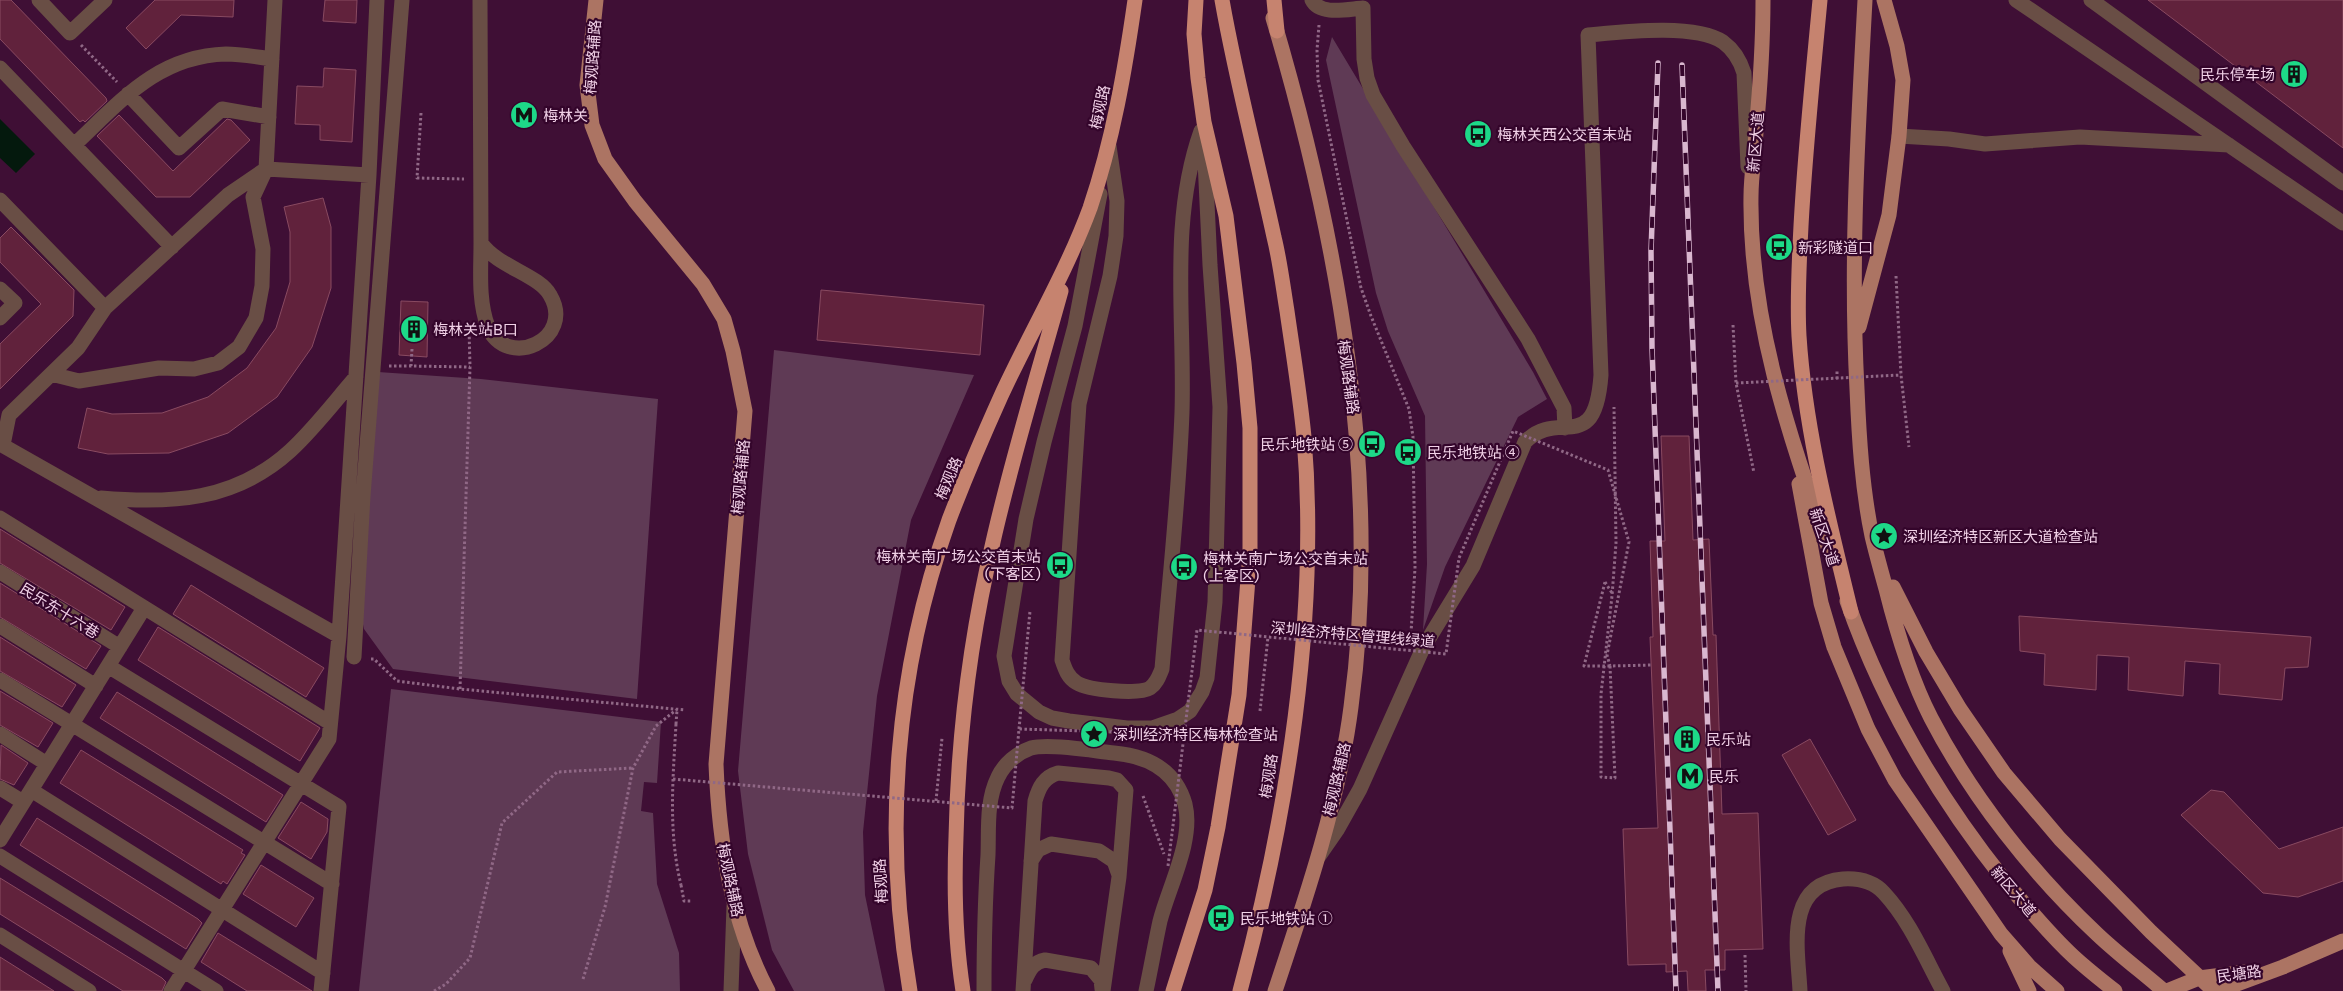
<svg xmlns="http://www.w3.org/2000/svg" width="2343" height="991" viewBox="0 0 2343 991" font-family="Commissioner,'Noto Sans SC',sans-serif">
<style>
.green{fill:#5f3a55}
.water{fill:#04190d}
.building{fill:#61223c;stroke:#894a61}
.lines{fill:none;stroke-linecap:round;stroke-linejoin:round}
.path{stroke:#906886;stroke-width:3;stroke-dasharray:2.5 2.5;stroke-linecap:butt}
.minor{stroke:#694e45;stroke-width:15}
.major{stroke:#ac7463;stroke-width:15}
.highway{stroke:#c6836f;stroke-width:15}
.rail-casing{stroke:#d9b7cf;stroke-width:5.5}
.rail{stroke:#34052b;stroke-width:4;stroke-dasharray:11;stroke-linecap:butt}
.path-bridge{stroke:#906886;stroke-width:3;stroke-dasharray:2.5 2.5;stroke-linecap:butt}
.labels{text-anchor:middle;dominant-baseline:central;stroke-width:4.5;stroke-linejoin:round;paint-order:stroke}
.street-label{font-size:15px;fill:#f1d1e7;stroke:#34052b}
.poi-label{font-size:15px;fill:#f1d1e7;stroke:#34052b;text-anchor:start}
</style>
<rect width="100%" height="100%" fill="#3f0f35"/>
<path class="green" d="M1332,37L1533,372L1547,399L1518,417L1445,567L1423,630L1427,564L1425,416L1388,331L1376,293L1326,60Z
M774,350L974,375L911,520L877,696L863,832L865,895L885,991H794L772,950L748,854L738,771Z
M378,372L481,379L658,399L637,699L393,669L364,629L361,615Z
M391,689L661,722L657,783L644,782L641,811L653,813L657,884L679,953L680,991H359Z"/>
<path class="water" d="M0,119L35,154L16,173L0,158Z"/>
<path class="building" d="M0,0H11L106,98L107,101L85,122L83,120L80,122L0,39Z
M155,0H234L233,17L181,15L146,49L126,28Z
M325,0H357L356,23L323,21Z
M2148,0H2343V148Z
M324,68L356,70L352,142L320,140V125L295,124L297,86L323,87Z
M119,115L173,171L227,119L231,120L250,140L190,197H156L97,136Z
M323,198L331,227V288L312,347L277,397L228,433L169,453L108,454L78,448L87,408L112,414L162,413L208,397L247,368L276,328L290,282V232L284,207Z
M11,227L74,290L73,316L0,389V344L41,304L0,262V238Z
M821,290L984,305L980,355L817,340Z
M401,301L428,302L427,357L399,355Z
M1661,436H1689L1693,540L1709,539L1713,635H1716L1722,814L1758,813L1763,949L1725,950V970H1705L1706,991H1688L1687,971L1666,972V964L1628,965L1623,829L1658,828L1650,637H1653L1650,541H1665Z
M0,529L125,607L111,630L0,563Z
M0,583L101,646L86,669L0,617Z
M191,585L324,668L306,697L173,614Z
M2019,616L2311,637L2308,667L2285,668L2282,700L2219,694L2220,664L2185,661L2183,696L2128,690L2129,657L2097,655L2096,690L2044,685L2045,654L2020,651Z
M158,627L320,728L300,761L138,660Z
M0,637L76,685L62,707L0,671Z
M0,691L53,723L38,747L0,725Z
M117,692L283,795L266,822L100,718Z
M1810,739L1856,820L1828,835L1782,755Z
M1,745L28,763L14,785L0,779Z
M81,750L243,850L241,853L245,855L227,884L223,881L221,884L60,783Z
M2211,790L2224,792L2279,849L2343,827V881L2298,897L2263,893L2181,815Z
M301,802L328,819L327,832L311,859L278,838Z
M37,818L198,919L202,923L186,949L20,845Z
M261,865L314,898L296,927L243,894Z
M0,878L162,978L166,982L162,991H123L0,914Z
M218,933L312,991H247L201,962Z
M0,957L54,991H0Z"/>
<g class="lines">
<path class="path" d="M1319,25L1317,50L1318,80L1361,288L1371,316L1409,409L1413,437L1415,568L1411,633
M81,45L117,82
M421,113L417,178L464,179
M1896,276L1901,375L1909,447
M1733,325L1736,383L1754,473
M412,349L411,366L470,367
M389,366H411
M1837,379V370
M1605,582L1612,593
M371,659H374L397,681L460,689L685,710
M1610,666L1615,778L1601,777V694L1612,596L1616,543L1614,407
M460,689L470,367L469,328
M1260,711L1268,637
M676,724L677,710
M1143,796L1164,854
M936,801L942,738
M681,885L684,901H692
M1745,955L1746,991
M583,979L605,907L633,768L656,726L676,710
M434,991L446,984L470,958L502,823L557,772L633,768"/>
<path class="minor" d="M39,0L70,33L105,0
M480,0L481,243
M1312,0C1320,16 1348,9 1363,8L1364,59L1367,78L1373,95L1403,146L1528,339L1564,408L1565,428
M2016,0L2343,223
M2091,0L2343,183
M0,68L172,247
M128,94L179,148L222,109L269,117
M1899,136L1949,139L1985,144L2080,137L2229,145
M74,145C120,102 157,56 226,54C241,54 257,57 272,59
M1109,146L1117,201L1116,236L1110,276L1079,404L1062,660C1065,669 1068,678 1077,683C1088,690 1139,695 1150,688C1157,683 1159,676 1162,669C1169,584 1179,497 1182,412C1185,319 1169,221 1201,131
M1100,194L1075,326L1044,442L1026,519L1004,656L1009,681L1017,694L1039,712L1052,718L1069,721L1127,728H1152L1178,719L1190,711L1202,692L1207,678L1215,602L1220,407L1210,265L1204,140
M0,200L105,308
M481,243C498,267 539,275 550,295C576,339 507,371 488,327C478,301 481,270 481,243Z
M0,289L15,303L0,318
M51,374L79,381L159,368L194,369L218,363L239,347L256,318L262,286L263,249L253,197L266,169L275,0
M0,444L339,636
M3,445L9,415L78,348L105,308L228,195L266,169L369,175
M101,498C172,504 235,501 290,451C314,429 335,401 356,377
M0,518L330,723
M0,572L120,647
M0,626L96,686
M354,657L363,496L402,0
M108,666L339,807L321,991
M0,680L332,884
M0,734L47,764
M0,788L23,802
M31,790L323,973
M0,840L144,608
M0,856L216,991
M1319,856L1337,830L1360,789L1423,648L1473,566L1525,442C1559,407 1595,458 1601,375L1588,35C1621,32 1695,23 1723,42C1734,50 1740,60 1744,73L1748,167
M1031,861L1038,850L1051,844L1099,851L1114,861L1119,875
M0,935L89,991
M1025,980C1030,969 1034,962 1045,960L1091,968L1101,980L1102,989
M171,991L329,739L339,636L369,175L377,0
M731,991L734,906
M984,991C984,946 985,900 988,855C989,830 986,801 998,777C1004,764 1017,753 1031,748C1049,743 1094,751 1114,753C1147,756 1175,769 1185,804C1194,840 1169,886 1160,921C1155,944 1151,968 1146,991
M1023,991L1035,801C1039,787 1044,777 1058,773L1109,778L1117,780L1126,790L1119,877L1103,991
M1800,991C1798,950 1784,884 1843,879C1859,878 1873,881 1884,893C1910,921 1925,958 1943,991"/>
<path class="major" d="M596,0L587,85L592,125L605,159L635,201L703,284L724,319L733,351L745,411L716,764C719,842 731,922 768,991
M1763,0C1763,44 1760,88 1756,132C1755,153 1751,175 1751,196C1749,323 1791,440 1832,558
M1865,0C1858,130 1850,259 1857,389C1859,437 1862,488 1872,536C1876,553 1881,571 1886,589C1897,633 1910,677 1931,718C1972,797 2032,873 2097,934C2118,954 2142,972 2164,991
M1273,18C1338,238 1382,478 1351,707C1339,801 1305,901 1275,991
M1859,327L1889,215L1899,136L1903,80L1897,46L1884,0
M1799,484L1821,603L1834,647L1868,729L1895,780L2001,934L2029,966L2057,991
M1893,587L1926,652L1960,709L2004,773L2060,839L2151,932L2214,991
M1847,601C1883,704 1938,797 2005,881C2027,907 2049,934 2074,957C2087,969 2101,980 2115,991
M2010,951L2029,991
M2167,991L2199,978L2254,971
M2218,991L2283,967L2343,941"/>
<path class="highway" d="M1222,0C1236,80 1257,158 1274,237C1280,261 1283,287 1287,311C1293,353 1300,395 1304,437C1319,617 1287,817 1240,991
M1274,0L1277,31
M1820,0C1813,75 1805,151 1801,226C1799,263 1797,300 1799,336C1805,429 1829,521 1851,612
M910,991C883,833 895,672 949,520C965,478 983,436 1001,396C1030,333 1066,273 1090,208C1113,140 1125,70 1135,0
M963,991C955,940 954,889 956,837C958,738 970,639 993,542C1012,458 1038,374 1061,291
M1173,991L1205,890L1218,827L1239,695L1250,553V428L1244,363L1226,216L1204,122L1198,78L1194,34L1196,0"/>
<g class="rail-casing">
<path id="rail" d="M1658,63L1651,251L1652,348L1676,991
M1682,65L1718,991"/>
</g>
<use href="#rail" class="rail"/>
<path class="path-bridge" d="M1736,383L1901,375
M1605,582L1584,666H1610
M676,724C673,778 668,832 681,885
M1019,729L1030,611
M673,779L1012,808L1019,729L1185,734
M1168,866L1197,630L1446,654L1459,558L1513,431L1608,470L1629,542L1607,655L1610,666L1652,665"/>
</g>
<defs>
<g id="building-disc" transform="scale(1.4375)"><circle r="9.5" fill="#1dd988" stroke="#34052b"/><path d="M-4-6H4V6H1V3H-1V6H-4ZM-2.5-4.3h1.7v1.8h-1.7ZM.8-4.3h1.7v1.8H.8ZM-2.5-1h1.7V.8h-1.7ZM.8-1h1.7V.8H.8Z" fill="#111"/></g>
<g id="metro-disc" transform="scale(1.4375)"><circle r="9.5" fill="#1dd988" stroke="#34052b"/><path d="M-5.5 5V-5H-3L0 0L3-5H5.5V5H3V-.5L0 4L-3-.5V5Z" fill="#111"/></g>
<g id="bus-disc" transform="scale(1.4375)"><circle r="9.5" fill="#1dd988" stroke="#34052b"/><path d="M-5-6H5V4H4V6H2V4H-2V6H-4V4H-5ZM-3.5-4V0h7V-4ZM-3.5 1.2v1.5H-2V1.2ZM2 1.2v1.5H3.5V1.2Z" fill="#111"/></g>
<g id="sight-disc" transform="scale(1.4375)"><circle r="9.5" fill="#1dd988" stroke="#34052b"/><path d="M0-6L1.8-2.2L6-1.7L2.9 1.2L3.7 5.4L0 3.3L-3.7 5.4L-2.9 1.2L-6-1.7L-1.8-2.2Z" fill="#111"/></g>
</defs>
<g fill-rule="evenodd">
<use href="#building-disc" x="2294" y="74"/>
<use href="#metro-disc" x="524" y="115"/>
<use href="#bus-disc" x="1478" y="134"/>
<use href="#bus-disc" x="1779" y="247"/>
<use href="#building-disc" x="414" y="329"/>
<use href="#bus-disc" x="1372" y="444"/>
<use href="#bus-disc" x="1408" y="452"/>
<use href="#sight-disc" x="1884" y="536"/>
<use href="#bus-disc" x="1060" y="565"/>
<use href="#bus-disc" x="1184" y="567"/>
<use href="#sight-disc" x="1094" y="734"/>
<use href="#building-disc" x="1687" y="739"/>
<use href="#metro-disc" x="1690" y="776"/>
<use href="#bus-disc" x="1221" y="918"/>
</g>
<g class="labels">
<g class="street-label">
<text transform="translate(592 57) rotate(-86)">梅观路辅路</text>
<text transform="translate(1099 107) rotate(-78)">梅观路</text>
<text transform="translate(1755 142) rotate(-85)">新区大道</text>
<text transform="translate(1349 377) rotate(82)">梅观路辅路</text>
<text transform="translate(740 477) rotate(-85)">梅观路辅路</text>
<text transform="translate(948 478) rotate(-67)">梅观路</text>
<text transform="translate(1825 537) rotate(71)">新区大道</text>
<text transform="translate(60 610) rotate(32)">民乐东十六巷</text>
<text transform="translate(1353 634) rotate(5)">深圳经济特区管理线绿道</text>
<text transform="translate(1268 776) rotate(-81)">梅观路</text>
<text transform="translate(1336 779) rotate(-77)">梅观路辅路</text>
<text transform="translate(731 880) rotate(78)">梅观路辅路</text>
<text transform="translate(880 881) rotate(-93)">梅观路</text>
<text transform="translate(2014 891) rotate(50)">新区大道</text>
<text transform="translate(2239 973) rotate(-8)">民塘路</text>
</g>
<g class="poi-label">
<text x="2275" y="74" text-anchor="end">民乐停车场</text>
<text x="543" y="115">梅林关</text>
<text x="1497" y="134">梅林关西公交首末站</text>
<text x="1798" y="247">新彩隧道口</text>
<text x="433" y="329">梅林关站B口</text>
<text x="1353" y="444" text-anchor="end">民乐地铁站 ⑤</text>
<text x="1427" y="452">民乐地铁站 ④</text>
<text x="1903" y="536">深圳经济特区新区大道检查站</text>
<text x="1041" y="556" text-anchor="end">梅林关南广场公交首末站<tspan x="1041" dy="17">(下客区)</tspan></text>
<text x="1203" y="558">梅林关南广场公交首末站<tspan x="1203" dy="17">(上客区)</tspan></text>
<text x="1113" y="734">深圳经济特区梅林检查站</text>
<text x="1706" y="739">民乐站</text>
<text x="1709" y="776">民乐</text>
<text x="1240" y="918">民乐地铁站 ①</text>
</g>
</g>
</svg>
